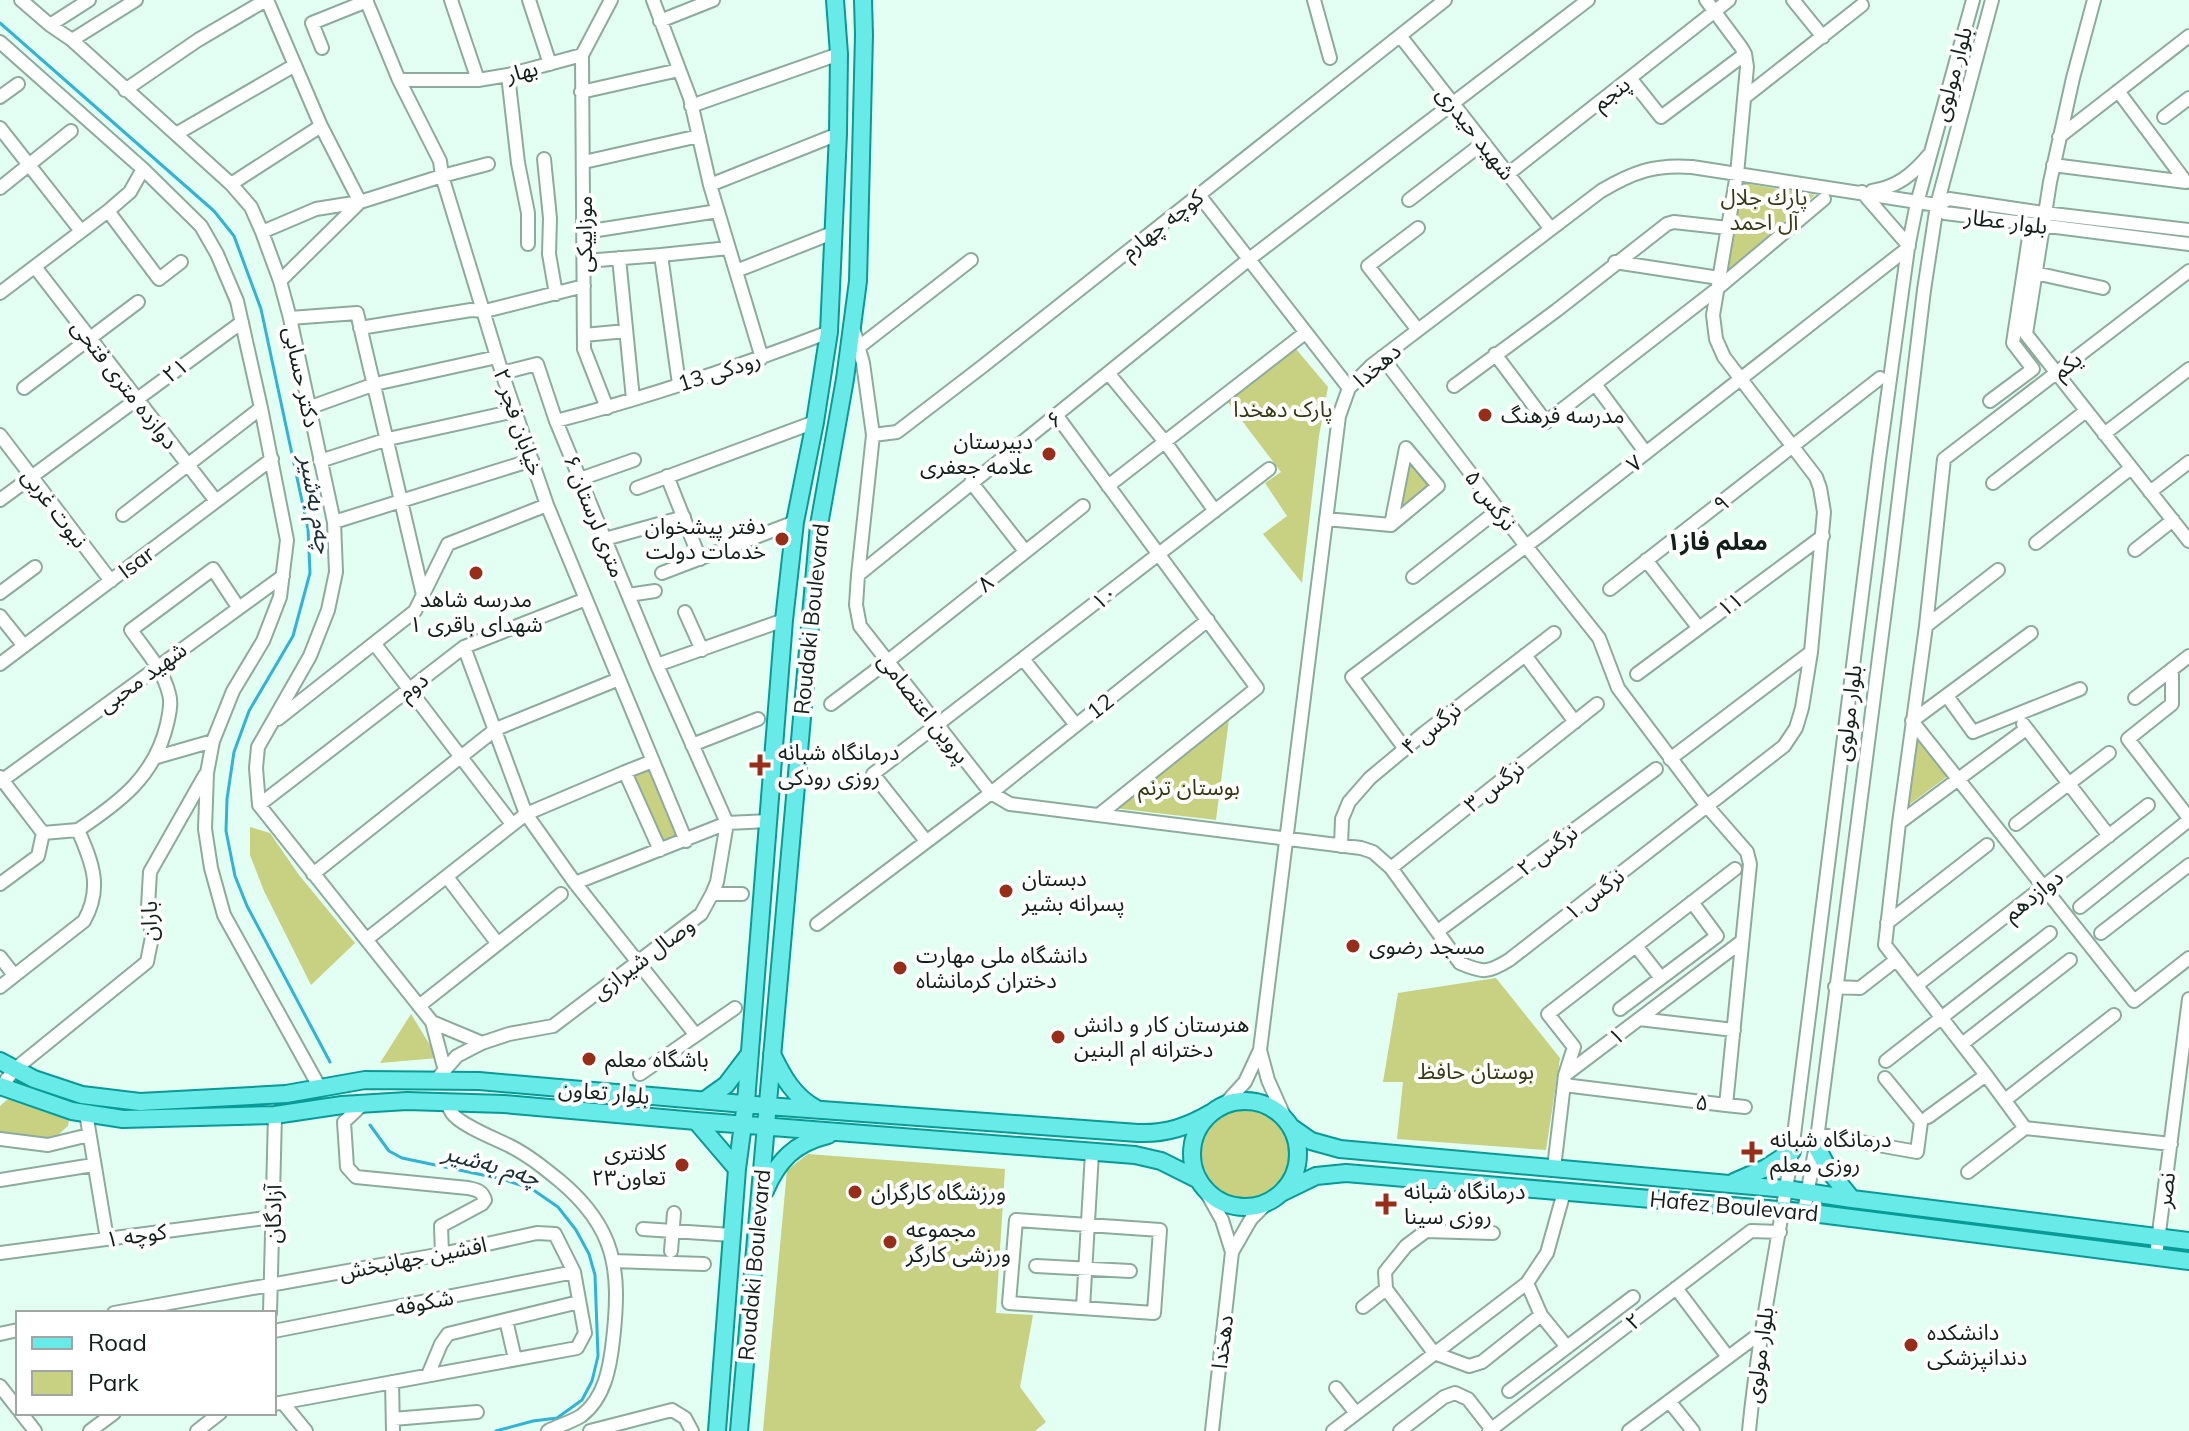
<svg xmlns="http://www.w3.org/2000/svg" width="2189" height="1431" viewBox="0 0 2189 1431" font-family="Mulish,'Noto Sans Arabic',sans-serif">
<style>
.green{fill:#c8d082}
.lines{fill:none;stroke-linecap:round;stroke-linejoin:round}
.stream{stroke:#30b3d4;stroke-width:3}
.minor-casing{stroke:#8cab9d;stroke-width:16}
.major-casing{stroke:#079a96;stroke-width:20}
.minor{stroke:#fff;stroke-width:12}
.major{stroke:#67eae8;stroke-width:16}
.poi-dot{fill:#972e19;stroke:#fff;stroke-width:3}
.labels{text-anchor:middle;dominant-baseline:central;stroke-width:8;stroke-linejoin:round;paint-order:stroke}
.street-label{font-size:22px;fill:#131f1a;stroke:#fff}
.park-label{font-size:22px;fill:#363911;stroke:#fff}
.poi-label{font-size:22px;fill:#131f1a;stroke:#fff;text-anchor:start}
.water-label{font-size:24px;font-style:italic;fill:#1b3037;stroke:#fff}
.neighbourhood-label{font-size:24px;font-weight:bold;fill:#131f1a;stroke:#fff}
</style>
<rect width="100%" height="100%" fill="#e3fef2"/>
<path class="green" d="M1743,183L1815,195L1726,272Z
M1296,349L1328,387L1319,436L1302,583L1263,534L1287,516L1265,483L1281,472L1227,401Z
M1409,456L1433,485L1397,516Z
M1229,719L1216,820L1114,808Z
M1916,734L1948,776L1906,807Z
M651,766L680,839L662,846L632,774Z
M250,827L270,833L299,875L355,943L311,985L264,891L250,855Z
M1496,978L1560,1058L1546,1150L1397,1139L1403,1082H1383L1398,993Z
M411,1014L438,1058L380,1063Z
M8,1099L69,1120L68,1126L48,1144L0,1137V1106Z
M1202 1154a44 44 0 1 1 88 0a44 44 0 1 1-88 0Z
M808,1154L1005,1169L996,1313L1033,1315L1020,1387L1046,1422L1035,1431H763L787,1170Z"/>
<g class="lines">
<path class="stream" d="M0,23L214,211L234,236L261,309L308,529L310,573L293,636L249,711L234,752L227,799L226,831L235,876L247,906L330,1062
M370,1125L389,1151L402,1158L502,1179L532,1189L558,1207L576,1230L589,1254L595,1275L598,1356L592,1381L582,1400L557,1418L533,1421L496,1431"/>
<g class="minor-casing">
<path id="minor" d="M21,0L50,25L72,40L231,184L251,207L262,232L280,281L290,318L334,522L336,572L328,610L310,656L258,747L256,768L259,805L432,1022
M267,0L321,126L360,202L280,281
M366,0L399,80L440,161L442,176L502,373L547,505L686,841
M451,0L478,80
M529,0L550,64
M653,0L690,98L710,185L762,358
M1314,0L1330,58
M1793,0L1823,37
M2094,0L2073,78L2050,182L2026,334L2189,541
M660,21L713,0
M50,25L89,0
M1401,37L1551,229
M72,40L136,0
M0,42L143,169L201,226L217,254L237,301L261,408L287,540L280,597L263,641L233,691L213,741L207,773L205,829L211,868L224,915L320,1088
M322,48L312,23L367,1
M582,55L584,349L607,408
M508,75L518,163L528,213V244
M1630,78L1661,117L1745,54
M399,80H478L508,75L582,55L611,0
M125,90L198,40L266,0
M2118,91L2186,182
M581,92L679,70
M0,97L18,84
M1745,97L1862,5
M691,106L839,54
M2164,117L2189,98
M0,128L81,231
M176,134L295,65
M2059,137L2189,36
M544,159L550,218L549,254L556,294
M584,162L699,136
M2053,165L2186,182
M1508,174L1729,0
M231,184L321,126
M710,185L838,134
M0,188L71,131
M1872,191C1897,187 1912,175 1929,155
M1862,192L1909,246
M1199,195L1349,388
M1409,200L1483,143
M1937,205L1945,213L2189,244
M1937,205L1949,199L2044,213L2189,230
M108,211L159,279L181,262
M262,232L316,209L360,202L442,176L488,164
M585,232L718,211
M619,258L633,399
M585,261L661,255
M1615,262L1719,278
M35,267L216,501
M736,271L835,232
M2035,273L2103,288
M0,293L108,211L130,192L143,169
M290,318L357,313L423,595
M360,328L471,310L485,311L584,286
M1418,330L1368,266L1418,228
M854,331L863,363L873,435L858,575L856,605L860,626L991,793L1010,804L1361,848L1373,852L1391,868L1460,963C1483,973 1488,973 1509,960L1784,746L1796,728L1802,708L1811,652L1824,512L1820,488L1816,477L1724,357L1716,339L1713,315L1737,174L1747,67L1745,54L1741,47L1706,0
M584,335L626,331
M859,347L971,260
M1495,354L1546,422L1717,289L1824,199
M1382,357L1526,546L1599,638L1618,688L1706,805L1747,852L1750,864L1726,1105L1564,1085
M1109,374L1165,442L1215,511
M679,384L661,255L729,248
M1595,384L1646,453
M1454,386L1557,310L1667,224L1674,222L1728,228
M24,388L138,302
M1990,401L2033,369L2013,343L2031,224
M308,408L375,384L497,357
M1057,416L1257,688L1100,814
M556,421C649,397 740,366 829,332
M2104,434L2189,369
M0,435L111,581
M873,435L897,432L983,366L1445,0
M320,461L388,439L515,411
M667,476L700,559
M580,479L634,460
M971,482L1025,551
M1993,483L2086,411
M1108,486L1305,333
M637,488L815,422
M2150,492L2189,462
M0,500L242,322
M123,515L261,408
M1326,519L1391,525L1438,486L1406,448L1391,525
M334,522L532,460
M605,539L684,517
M2036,543L2131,468
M2135,550L2173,520
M1646,560L1698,627
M662,573L795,522
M858,575L1248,260L1588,0
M1413,577L1498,510
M1610,589L1880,378
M0,593L35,567
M628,595L655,591
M685,612L702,650
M0,616L24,646
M1926,626L1998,570
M2031,633L1912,721L2134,1001L2189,958
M374,643L512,824
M464,647L526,814L575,883L695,1034
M1525,655L1575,722
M1023,659L1076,725
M0,664L272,459
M657,665L784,620
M2172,669V704L2128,739L2189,818
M1637,674L1823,536
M1947,696L1973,732L2080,689
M2135,698L2189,656
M831,704L888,661L1083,506
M278,719L415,611L448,544L547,505
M2023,724L2109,836
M692,745L758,719
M1405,749L1352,677L1542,534L1908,248
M157,757L213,741
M1670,759L1811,652
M625,772L653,761
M0,777L43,833
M0,782L283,576
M259,805L464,647L586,599
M1899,823L2026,729
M2016,824L2109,753
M78,830C120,802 155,776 167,724C169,715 172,703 169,694C163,669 145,650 131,630L213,569L238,607
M926,841L873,774L1269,469
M1341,846L1342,819L1349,802L1370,778L1424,733L1554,633
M1391,868L1597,704
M313,874L496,729L619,679
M447,877L498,944
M575,883L727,823L768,821
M0,884L38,856L43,833L78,830C92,862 103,888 84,921L0,987
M712,894H742
M2080,907L2189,820
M1887,923L1987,845
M817,924L991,793L1208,620
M1438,931L1656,769
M2101,933L2189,865
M367,939L526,814L625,772L660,850
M1636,946L1661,978
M0,957L14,975
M1917,985L2148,805
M1835,987L1860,988L1896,960
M419,1006L561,894
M1620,1009L1717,936L1692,902
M1639,1019L1734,1030
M1962,1044L2070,960
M1260,1050L1268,1080L1285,1118
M1886,1061L2050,933
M445,1071L432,1022L482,1043
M640,1074L735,1008
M1565,1075L1741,942
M436,1080L457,1056L482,1043L509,1034L553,1026L701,914L712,894L717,882L727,823L657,665L556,421L537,364L502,373
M0,1088L15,1069L147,962L152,937L148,907L150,872L205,775
M2005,1100L2114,1015
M447,1102C448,1106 450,1110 452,1113C460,1125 496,1139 510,1146C528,1155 544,1168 560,1181C616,1228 621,1270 613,1340C610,1367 605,1398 581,1416C571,1422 558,1426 548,1431
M363,1104L344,1122L347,1167L356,1177L468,1188C476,1190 482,1190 485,1200L482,1204L441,1226L442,1254
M1224,1105L1245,1082L1260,1050L1339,416L1349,388L1372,365L1601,191C1633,172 1655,164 1692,167L1937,205
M1726,1105L1745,1107
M86,1113L107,1239
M1928,1117L1986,1075
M2025,1128L1986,1075L1885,945L1899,823L1926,626L1944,459L2189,271
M2025,1128L2171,1144
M1817,1134L1917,1152L1921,1122L1885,1078
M0,1139L48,1145L89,1135
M1554,1168L1565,1075L1574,1047L1548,1014L1735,869
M1968,1172L2025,1128
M0,1180L93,1165
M1204,1188L1222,1220L1232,1252
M1804,1212L1817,1139L1891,564L1924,290L1937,205L1992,0
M1016,1220L1160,1230L1154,1313L1009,1303Z
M643,1229L732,1235
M671,1251L674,1213
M0,1253L273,1217
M2156,1256L2189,999
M613,1261L704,1264
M1036,1266L1130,1271
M1527,1283L1541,1315L1567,1347
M1676,1288L1728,1357
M1386,1289L1434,1353L1469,1366L1482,1362L1541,1315
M1363,1307L1386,1289L1385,1272L1406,1246L1426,1231L1493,1233
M1083,1308L1092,1153
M114,1313L442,1254L537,1233L555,1234L574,1272L585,1333L577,1348L274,1404
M270,1313L275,1115
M506,1320L515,1359
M274,1331L574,1272
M0,1334L18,1330
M428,1375L441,1344L448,1334L579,1302
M392,1382L393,1431
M0,1386L18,1409
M1336,1388L1356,1413
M1509,1391L1633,1297
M1669,1401L1693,1431
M283,1403L306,1431
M21,1413L35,1431
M393,1419L477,1412
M90,1431L114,1413
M197,1431L220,1413
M590,1431L672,1410L685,1418L692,1431
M1212,1431L1232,1252L1251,1219L1268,1202
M1333,1431L1527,1283L1547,1253L1564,1192
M1400,1431L1444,1397L1455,1393L1468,1399L1493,1431
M1489,1431L1751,1231L1780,1232
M1629,1431L1762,1332
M1749,1431C1758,1337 1778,1244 1792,1151L1879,459L1908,248L1917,203L1973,0"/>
</g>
<g class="major-casing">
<path id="major" d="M772,1054C783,1077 794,1097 817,1109
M0,1061L34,1079L82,1095L140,1102L286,1094L365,1080L479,1081L767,1106L1138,1133C1166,1134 1187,1127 1211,1113
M0,1086L72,1111L123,1119L275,1115L342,1105L407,1101L504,1104L696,1121L1135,1155L1161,1161L1199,1180
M705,1100L726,1085L748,1056
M1192 1154a53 53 0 1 1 106 0a53 53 0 1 1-106 0Z
M696,1121L737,1169
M1291,1127L1311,1141L1340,1149L1786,1189L1852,1199L2189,1241
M1815,1144L1830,1172L1852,1199
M1734,1182L1766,1168L1792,1151
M765,1191C778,1160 795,1143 828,1135
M1281,1193L1316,1176L1346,1173L1804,1212L2189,1261
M717,1431L737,1169L746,1102L784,620L795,522L815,422L829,332L838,134L839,54L835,0
M739,1431L819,525L845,379L858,281L864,35L863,0"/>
</g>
<use href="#minor" class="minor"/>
<use href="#major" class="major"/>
</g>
<g class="poi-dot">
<circle cx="1485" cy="415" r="8"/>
<circle cx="1049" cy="454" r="8"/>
<circle cx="782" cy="539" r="8"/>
<circle cx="476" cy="573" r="8"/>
<path d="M756 753h8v8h8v8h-8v8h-8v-8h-8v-8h8z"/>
<circle cx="1006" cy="891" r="8"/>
<circle cx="1353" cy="946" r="8"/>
<circle cx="900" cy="968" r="8"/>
<circle cx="1058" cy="1037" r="8"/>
<circle cx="589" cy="1059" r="8"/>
<path d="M1748 1140h8v8h8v8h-8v8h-8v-8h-8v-8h8z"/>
<circle cx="682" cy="1165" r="8"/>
<circle cx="855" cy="1192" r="8"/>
<path d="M1382 1192h8v8h8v8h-8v8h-8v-8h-8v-8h8z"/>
<circle cx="890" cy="1242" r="8"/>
<circle cx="1911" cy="1345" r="8"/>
</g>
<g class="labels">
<g class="street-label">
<text transform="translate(522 71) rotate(-14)">بهار</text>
<text transform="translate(1952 74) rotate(-75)">بلوار مولوی</text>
<text transform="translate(1611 93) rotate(-38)">پنجم</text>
<text transform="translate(1476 133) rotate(52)">شهید حیدری</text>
<text transform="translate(2006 221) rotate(7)">بلوار عطار</text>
<text transform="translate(1162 224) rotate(-38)">کوچه چهارم</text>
<text transform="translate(584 234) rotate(-90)">موزاییکی</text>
<text transform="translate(1377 365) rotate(-41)">دهخدا</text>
<text transform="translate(2067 365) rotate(-38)">یکم</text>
<text transform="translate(175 370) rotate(-36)">۲۱</text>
<text transform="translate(719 371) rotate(-18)">رودکی 13</text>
<text transform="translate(302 377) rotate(78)">دکتر حسابی</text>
<text transform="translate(125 384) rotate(52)">دوازده متری فتحی</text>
<text transform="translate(1054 419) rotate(-38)">۶</text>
<text transform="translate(519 422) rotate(71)">خیابان فجر ۲</text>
<text transform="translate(1634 463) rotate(-38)">۷</text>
<text transform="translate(1491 500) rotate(53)">نرگس ۵</text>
<text transform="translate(1721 503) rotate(-37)">۹</text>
<text transform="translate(55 508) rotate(53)">نبوت غربی</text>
<text transform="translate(595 516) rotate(68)">۶ متری لرستان</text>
<text transform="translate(136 562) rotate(-37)">Isar</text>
<text transform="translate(985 583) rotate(-39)">۸</text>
<text transform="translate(1104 597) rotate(-38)">۱۰</text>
<text transform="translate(1730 604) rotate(-36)">۱۱</text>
<text transform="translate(811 619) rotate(-84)">Roudaki Boulevard</text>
<text transform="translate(142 677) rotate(-36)">شهید محبی</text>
<text transform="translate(413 686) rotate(-38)">دوم</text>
<text transform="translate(1100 706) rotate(-38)">12</text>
<text transform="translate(924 708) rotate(52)">پروین اعتصامی</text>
<text transform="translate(1848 713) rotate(-83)">بلوار مولوی</text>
<text transform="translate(1431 728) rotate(-39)">نرگس ۴</text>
<text transform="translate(1494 786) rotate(-38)">نرگس ۳</text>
<text transform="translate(1547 850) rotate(-37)">نرگس ۲</text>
<text transform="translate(1594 894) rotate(-38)">نرگس ۱</text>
<text transform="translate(2033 895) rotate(-38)">دوازدهم</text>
<text transform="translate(149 921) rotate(-90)">باران</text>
<text transform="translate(643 958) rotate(-37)">وصال شیرازی</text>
<text transform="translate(1616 1036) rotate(-37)">۱</text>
<text transform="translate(604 1092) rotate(5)">بلوار تعاون</text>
<text transform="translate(1702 1102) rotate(7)">۵</text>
<text transform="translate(2165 1190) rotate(-83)">نصر</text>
<text transform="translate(1734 1206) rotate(5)">Hafez Boulevard</text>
<text transform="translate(273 1214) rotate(-89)">آزادگان</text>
<text transform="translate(136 1235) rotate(-8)">کوچه ۱</text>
<text transform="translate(413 1258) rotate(-11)">افشین جهانبخش</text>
<text transform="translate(754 1265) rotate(-85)">Roudaki Boulevard</text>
<text transform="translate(424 1302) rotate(-11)">شکوفه</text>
<text transform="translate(1633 1321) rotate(-38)">۲</text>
<text transform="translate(1222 1342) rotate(-83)">دهخدا</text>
<text transform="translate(1759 1355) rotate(-82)">بلوار مولوی</text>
</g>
<g class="park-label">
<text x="1764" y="197">پارك جلال<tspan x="1764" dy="25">آل احمد</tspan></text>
<text x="1283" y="409">پارک دهخدا</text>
<text x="1189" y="787">بوستان ترنم</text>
<text x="1476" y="1071">بوستان حافظ</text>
</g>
<g class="poi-label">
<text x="1501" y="415">مدرسه فرهنگ</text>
<text x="1033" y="441" text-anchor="end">دبیرستان<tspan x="1033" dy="25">علامه جعفری</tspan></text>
<text x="766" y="526" text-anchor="end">دفتر پیشخوان<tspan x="766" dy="25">خدمات دولت</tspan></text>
<text x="476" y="599" text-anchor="middle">مدرسه شاهد<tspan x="476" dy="25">شهدای باقری ۱</tspan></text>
<text x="778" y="752">درمانگاه شبانه<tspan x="778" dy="25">روزی رودکی</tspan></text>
<text x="1022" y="878">دبستان<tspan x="1022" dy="25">پسرانه بشير</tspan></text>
<text x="1369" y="946">مسجد رضوی</text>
<text x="916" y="955">دانشگاه ملی مهارت<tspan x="916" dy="25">دختران کرمانشاه</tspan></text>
<text x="1074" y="1024">هنرستان کار و دانش<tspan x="1074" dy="25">دخترانه ام البنین</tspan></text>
<text x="605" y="1059">باشگاه معلم</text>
<text x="1770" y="1139">درمانگاه شبانه<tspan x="1770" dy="25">روزی معلم</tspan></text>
<text x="666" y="1152" text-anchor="end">کلانتری<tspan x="666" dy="25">۲۳تعاون</tspan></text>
<text x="1404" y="1191">درمانگاه شبانه<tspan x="1404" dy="25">روزی سینا</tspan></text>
<text x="871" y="1192">ورزشگاه کارگران</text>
<text x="906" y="1229">مجموعه<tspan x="906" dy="25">ورزشی کارگر</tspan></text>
<text x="1927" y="1332">دانشکده<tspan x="1927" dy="25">دندانپزشکی</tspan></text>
</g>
<g class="water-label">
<text transform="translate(317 504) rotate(80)">چەم بەشیر</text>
<text transform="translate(492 1164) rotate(16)">چەم بەشیر</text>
</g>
<g class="neighbourhood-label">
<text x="1717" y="541">معلم فاز۱</text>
</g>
</g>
<rect x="16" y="1311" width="260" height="104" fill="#ffffff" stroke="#a1a5a3" stroke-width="2"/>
<rect x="32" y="1337" width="40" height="12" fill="#67eae8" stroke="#a1a5a3" stroke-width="2"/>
<text x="88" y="1351" font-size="24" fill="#131f1a">Road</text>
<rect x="32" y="1371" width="40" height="24" fill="#c8d082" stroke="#a1a5a3" stroke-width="2"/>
<text x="88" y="1391" font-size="24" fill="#131f1a">Park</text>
</svg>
